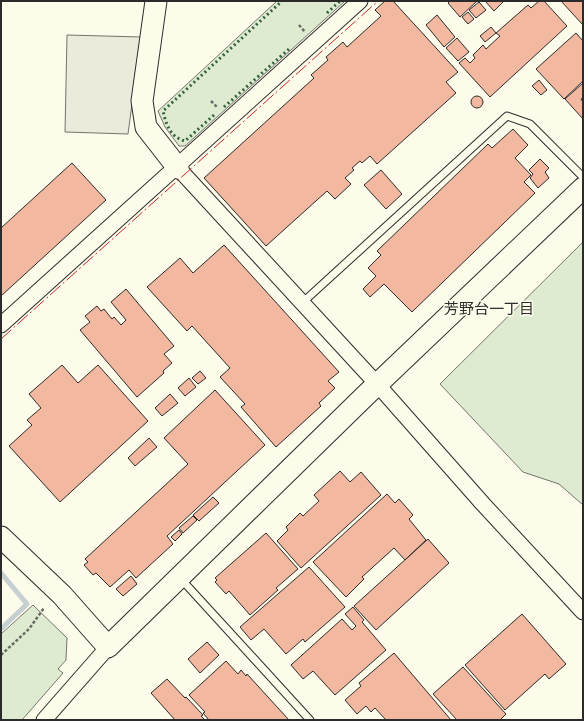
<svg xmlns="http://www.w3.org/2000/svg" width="584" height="721" viewBox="0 0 584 721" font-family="Lora,'Noto Sans JP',serif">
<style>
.green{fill:#deebd1;stroke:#74746e}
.parking{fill:#eceadb;stroke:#74746e}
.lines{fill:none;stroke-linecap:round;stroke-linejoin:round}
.stream{stroke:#c7d0d0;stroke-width:5}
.building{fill:#f2b8a0;stroke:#2b2b2b}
.lane-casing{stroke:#2b2b2b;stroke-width:9}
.street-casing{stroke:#2b2b2b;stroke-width:17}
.secondary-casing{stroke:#2b2b2b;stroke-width:23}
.path{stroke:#6a6964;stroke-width:2.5;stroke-dasharray:3 2;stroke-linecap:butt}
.lane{stroke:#fdfbea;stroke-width:7}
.street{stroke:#fdfbea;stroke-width:15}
.secondary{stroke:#fdfbea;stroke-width:21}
.hedge{stroke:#34623c;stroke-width:3;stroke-dasharray:2 3;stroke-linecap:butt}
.power{stroke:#c62828;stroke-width:1;stroke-dasharray:14 3 2 3;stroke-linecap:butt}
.labels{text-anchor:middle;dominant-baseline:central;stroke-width:3;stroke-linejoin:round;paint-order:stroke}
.neighbourhood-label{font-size:15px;fill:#2b2b2b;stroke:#fdfbea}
</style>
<rect width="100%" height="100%" fill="#fdfbea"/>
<path class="green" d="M277,1H345L185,146H179L165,127L158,111Z
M583,242V505L559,484L523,472L440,384Z
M33,605L67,638L66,660L58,669L63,673L22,720H1V634Z"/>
<path class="parking" d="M67,35L141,37L128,134L65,132Z"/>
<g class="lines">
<path class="stream" d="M1,573L27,604L1,629"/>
</g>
<path class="building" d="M385,1H393L458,72L446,82L456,93L377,164L370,156L362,163L360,161L352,168L354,170L345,178L351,184L335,199L327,191L266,246L204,178L314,78L311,75L328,60L326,57L343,42L347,47L381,16L375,10Z
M450,1H477L460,17L448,3Z
M485,1H504L494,11Z
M539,1H544L567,26L490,97L459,63L465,58L470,63L475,58L473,55L483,45L486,49L500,36L496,33L528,5L531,8Z
M561,1H583V25Z
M479,2L486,10L476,18L469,10Z
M468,12L474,19L468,24L462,17Z
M437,15L455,37L444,47L426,25Z
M491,27L496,33L485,42L480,36Z
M576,33L583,41V81L564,99L536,69Z
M457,38L469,52L458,61L446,48Z
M539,80L547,90L541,95L532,86Z
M583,83V98L581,99L583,102V119L565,99Z
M471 102a6 6 0 1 1 12 0a6 6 0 1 1-12 0Z
M513,129L528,145L515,158L531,175L524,182L535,193L412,312L384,284L370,297L363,289L376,276L368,268L381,255L377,251L488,144L492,148Z
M540,159L549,168L545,172L549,178L538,188L530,178L533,174L529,170Z
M72,163L106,200L1,296V228Z
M381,170L402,194L386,209L364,185Z
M224,245L339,372L328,381L335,388L319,403L321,406L276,447L241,407L245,404L220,377L230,368L192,326L187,331L147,287L180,258L193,273Z
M126,289L174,346L164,354L172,363L163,371L164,373L137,397L80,330L90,322L85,316L97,306L101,311L104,309L112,319L114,317L121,325L126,320L111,302Z
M62,365L78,383L98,365L148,421L60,502L9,446L32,425L27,420L41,408L29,394Z
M200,371L206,378L198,384L192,378Z
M189,378L196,387L185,396L178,388Z
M215,390L265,445L167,536L173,544L136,578L129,570L110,587L96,573L93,575L84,565L88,562L85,559L188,464L164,438Z
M170,394L178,403L162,416L155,408Z
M149,438L157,447L135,466L128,458Z
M340,471L350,482L361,472L381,495L301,568L277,541L288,530L286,527L300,513L303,516L319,501L314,495Z
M387,494L395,503L399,499L413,515L409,519L426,540L405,560L394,548L362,577L364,579L346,597L313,562Z
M213,497L219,503L199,521L193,515Z
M193,516L197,520L183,533L179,528Z
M179,530L182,534L175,541L171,537Z
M266,533L298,569L276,588L278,590L250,615L229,591L226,594L215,582L217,580L215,578Z
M428,539L449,563L376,630L354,606Z
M309,567L345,607L305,642L303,639L286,654L264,629L251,640L240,627Z
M131,576L137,584L123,596L116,589Z
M353,607L364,620L362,622L386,650L335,695L313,671L303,679L291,665L342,619L352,630L356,626L345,614Z
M522,614L566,664L549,679L545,674L505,710L465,665Z
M207,642L219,655L200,673L188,659Z
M394,653L451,720H386L375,708L371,712L366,706L357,714L345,700L361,686L359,683Z
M226,661L238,674L241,670L246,676L247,674L289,720H209L203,713L205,712L189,695Z
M463,667L506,714L500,720H457L433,694Z
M167,679L185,698L186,697L203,715L201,716L205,720H175L151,693Z"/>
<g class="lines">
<g class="lane-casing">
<path id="lane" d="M302,303L507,116L530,124L583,177
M181,579L310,720"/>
</g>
<g class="street-casing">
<path id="street" d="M178,168L377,384L483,504L583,612
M1,325L360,1
M44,720L108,647"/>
</g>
<g class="secondary-casing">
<path id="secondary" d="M156,1L142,101L146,127L178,168
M1,537L62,595L108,647L367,394L583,188"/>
</g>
<path class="path" d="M299,25L305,32
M211,101L218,108
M1,655L29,629L44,608"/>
<use href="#lane" class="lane"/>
<use href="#street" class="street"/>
<use href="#secondary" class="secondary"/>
<path class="hedge" d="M327,13L340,1
M224,107L289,49
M214,115L185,141C170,137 166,124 163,111L282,1"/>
<path class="power" d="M1,339L378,1"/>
</g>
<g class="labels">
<g class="neighbourhood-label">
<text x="489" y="308">芳野台一丁目</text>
</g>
</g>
<rect width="584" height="721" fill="none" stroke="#2b2b2b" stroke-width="4"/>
</svg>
